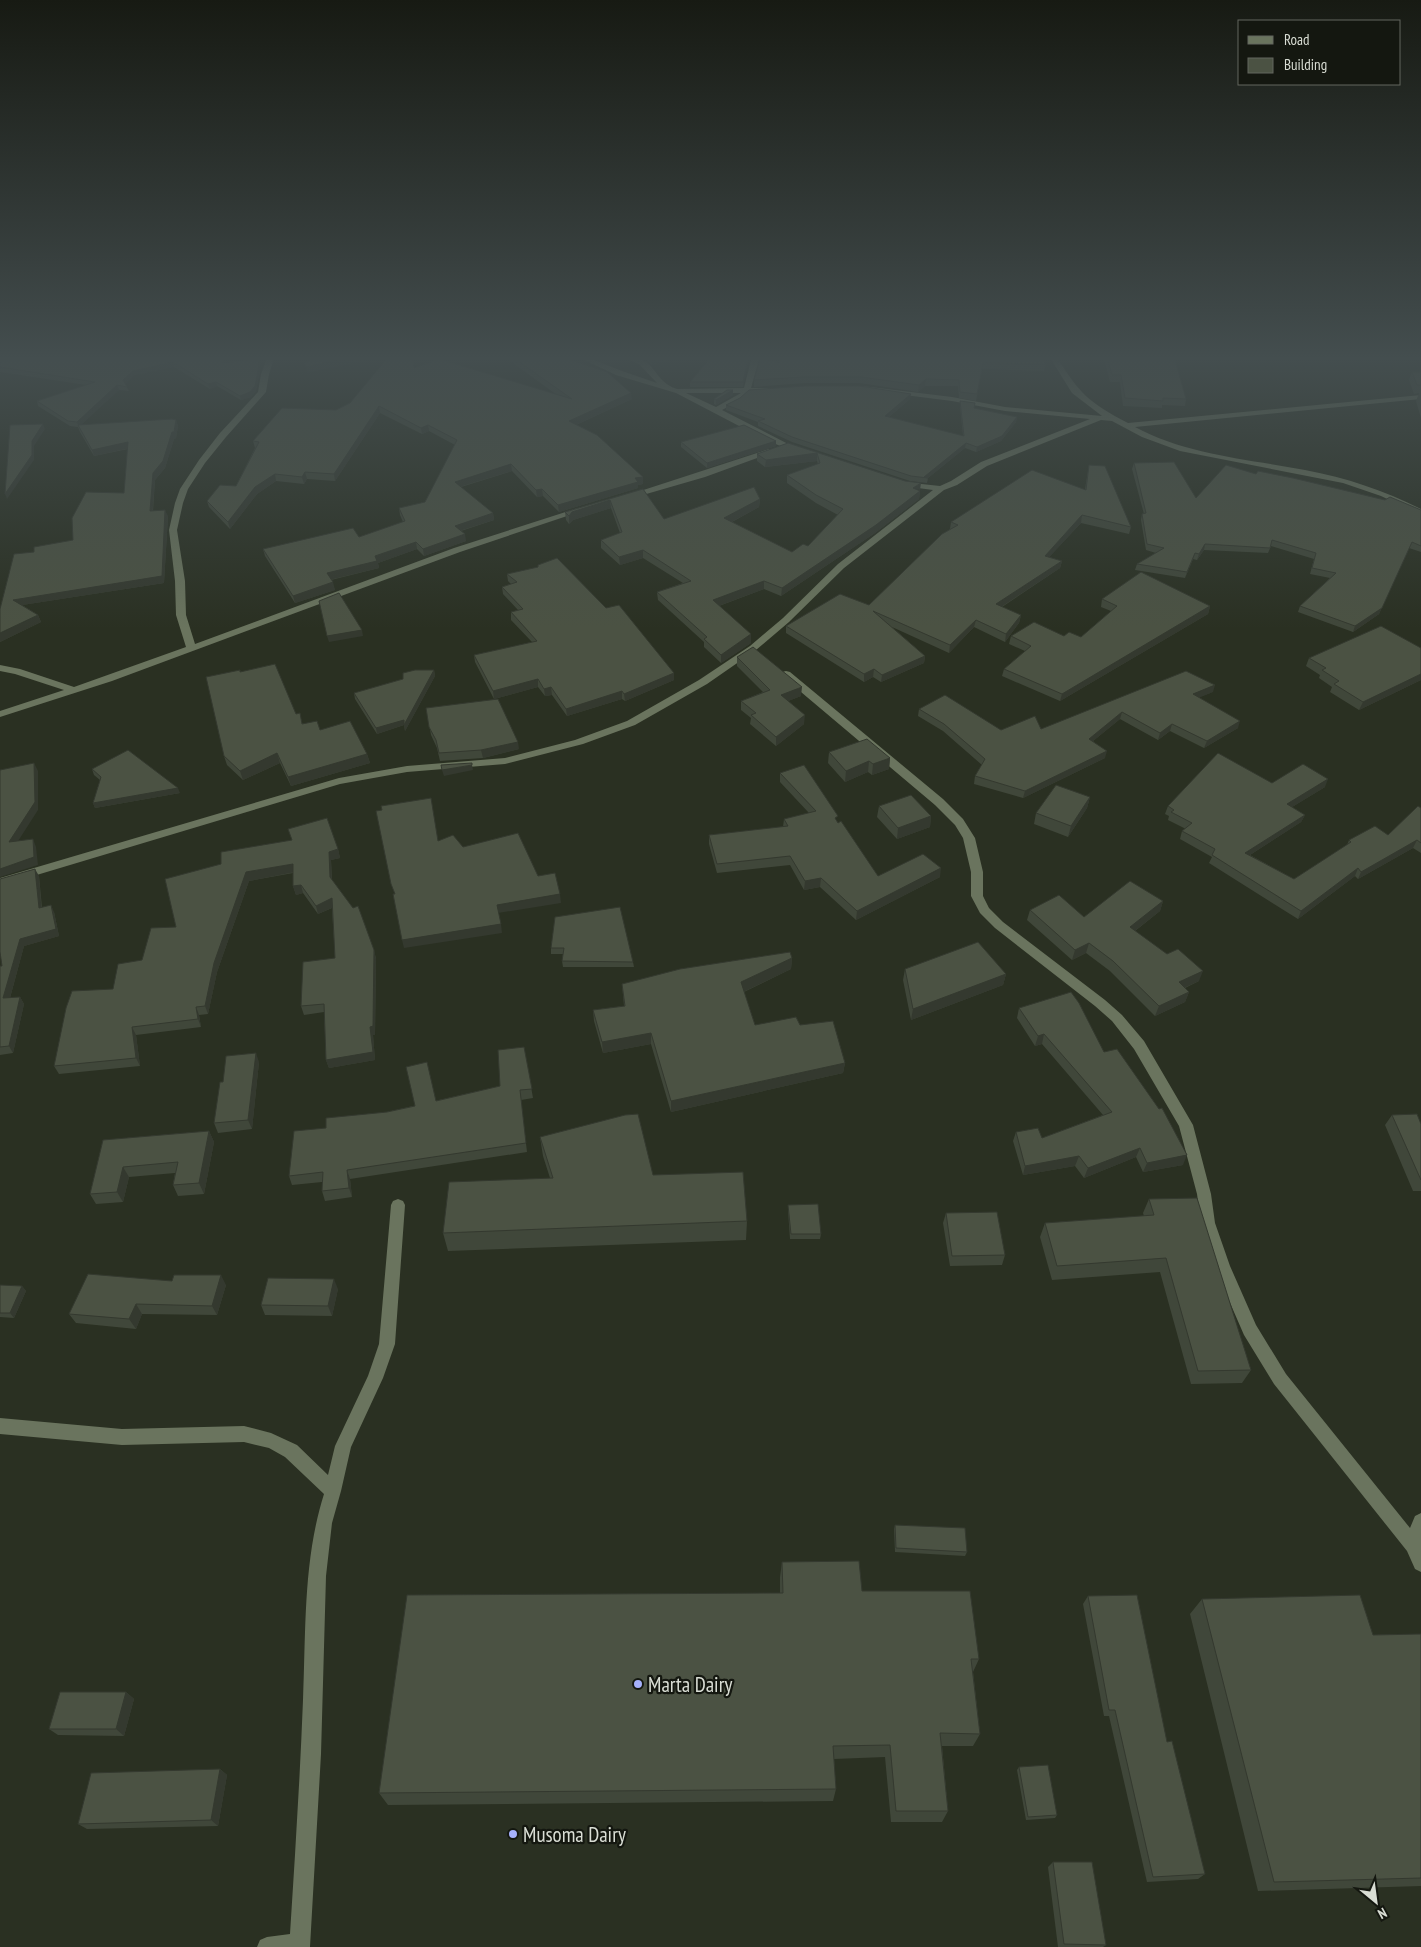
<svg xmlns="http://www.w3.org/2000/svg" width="1421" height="1947" viewBox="0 0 1421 1947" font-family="'PT Sans Narrow',sans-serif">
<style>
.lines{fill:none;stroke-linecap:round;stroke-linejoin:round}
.minor{fill:#6a745e;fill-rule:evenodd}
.wall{fill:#40473a}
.shaded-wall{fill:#34392f}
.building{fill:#4b5243;stroke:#34392f}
.poi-dot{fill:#a6b1fc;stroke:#141710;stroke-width:2}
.labels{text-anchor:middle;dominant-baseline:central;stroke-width:4.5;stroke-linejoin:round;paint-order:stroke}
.near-poi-label{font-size:21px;fill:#d9ddd4;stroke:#141710;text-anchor:start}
</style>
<rect width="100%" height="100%" fill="#2a3022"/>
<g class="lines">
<path class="minor" d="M268,356H275L269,374L266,392L226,437L205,463L188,489L183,503L177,530L185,581L186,615L195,644L454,548L578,508L585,510L460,552L112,681L0,717V711L64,690L15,674L0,671V665L20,669L74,687L186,647L176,615L175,581L169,530L175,503L180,489L199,460L220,433L258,392L261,374Z
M576,356H619L594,360L622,371L657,383L639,364L620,356C660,356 650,380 677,389L744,388L752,356H760L751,388H768V392H749L739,401L722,410L792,446L785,448L764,439L676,393L616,375ZM686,393H741L716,407Z
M1049,356H1056C1080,394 1088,402 1128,423L1421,395V399L1135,427C1187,455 1248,459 1305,470C1347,478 1383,490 1421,509V515L1381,496L1343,483L1180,451L1142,437L1112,421L1101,420L987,466L957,485L944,490L844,568L789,622L756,650L707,684L635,725L583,744L505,764L407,772L340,784L0,886V878L339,778L407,766L505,758L575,740L627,721L699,680L750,646L783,618L838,564L933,490L903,486V482L940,486L951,481L981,462L1090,419L1005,411L952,401L865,390H862V386L952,397L1005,407L1102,416L1072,393Z
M769,449L776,451L705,477L629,499L625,496Z
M786,671L790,672L943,799L963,819L975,838L983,872V896L989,908L1003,922L1105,1000L1122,1015L1144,1041L1193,1125L1211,1194L1215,1223L1230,1266L1256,1325L1286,1374L1410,1528L1415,1516L1421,1513V1572L1415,1569L1407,1551L1274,1384L1244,1335L1214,1266L1201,1223L1197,1194L1179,1126L1134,1049L1112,1021L1095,1006L995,928L980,913L971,896V872L963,838L955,825L935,805L782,676V672Z
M398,1199L403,1201L405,1205L395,1344L383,1378L351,1447L341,1491L332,1523L326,1576L321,1754L310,1947H257L260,1940L267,1937L290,1934C295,1856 300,1778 303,1700C306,1631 303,1560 324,1494L285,1457L269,1448L244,1442L122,1445L0,1434V1418L122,1429L244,1426L271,1433L297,1445L328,1475L335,1446L368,1376L379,1344L391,1205L393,1201Z"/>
</g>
<path class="wall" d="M0,356H223V363H260V370L256,391L251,397L241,400L217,386L210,389L174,367L134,375L125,384L129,391L119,390L80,425L176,420L178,426L176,438L174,439L165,468L155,480L153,511L168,516L164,583L22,605L38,615L41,622L0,642V609L34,552L73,540L124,493L128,449L94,456L80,432L78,427L70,426L38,406L37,401L86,385L0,372Z
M503,356H559L632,399L576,425L643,484L638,485V488L559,512L543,496L537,497L512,471L461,487L493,513L494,520L461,531L466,541L424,556L417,549L378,563L379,568L331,580L335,590L295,603L265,556L263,549L359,537L403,522L400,515L399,508L425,502L455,445L429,431L422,434L380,413L335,481L307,479L304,484L276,481L257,494L230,529L209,507L207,501L236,486L255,448L253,441L336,410L414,368L557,395Z
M637,356H682L652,365L643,358Z
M782,356L1046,364L1044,371L982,369L976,401L959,398L958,386H925L918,392L860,383H805L754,387V380L779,362Z
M1090,356H1174L1186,399L1185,406L1162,405V408L1123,406L1120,382H1110L1104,359L1090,358Z
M748,364L743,387H690V382Z
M1412,372H1421V418L1416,401L1419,393L1414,394L1409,380Z
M733,390V395L716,405L714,404V399Z
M910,399L889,417L963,436L960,406V401L974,408L1017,417L1016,422L1001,441L976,452L965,448L928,478L927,483L910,481L792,442L758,426V422L726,410V405Z
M681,442L776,446L707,468L681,447Z
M788,443L920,491L919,499L875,533L781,596L764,589L719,606L751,643L721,663L704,647V642L658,600L657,592L683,583L643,558L620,565L601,548V540L620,533L611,508L573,520L569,524L566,520L565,512L643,489L664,519L760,499L759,507L732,522L792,552L808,546L838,515L816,503L787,483V475L818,464L817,461L765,467L757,461V454Z
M1134,463L1196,498L1256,474L1421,510V552L1409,548L1379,614L1353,632L1298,612L1300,606L1330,578L1310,574L1314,559L1271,546L1268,553L1204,550L1197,560L1193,559L1185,578L1135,570L1137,564L1156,553L1146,550L1141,520L1142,514H1144L1132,469Z
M1089,465L1131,527L1129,534L1081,523L1049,557L1062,561L1060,568L1002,607L1021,615L1019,623L1005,642L974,627L949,653L892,627L925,656L924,663L881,682L873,677L864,682L786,633V626L869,605L950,529L951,522L1085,489Z
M507,574L606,608L674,673V680L625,701L622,699L567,716L552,695L545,696L538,687L494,699L475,662L474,655L532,642L511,620V612L518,610L503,594L502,587L511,584L508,581Z
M1102,599L1210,606L1208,614L1060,701L1002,676L1004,669L1025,651L1009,644L1011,636H1064L1081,637L1111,611L1101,607Z
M1421,648V680L1359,710L1330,692L1332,687L1319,678L1320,675L1306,666L1309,658Z
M737,657L801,696L788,701L804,724L776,746L750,724L751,718L741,710V701L763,692L737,666Z
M434,670L435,676L405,731L404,725L377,734L355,699L354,693Z
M240,672L296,714L303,724L320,730L367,754L370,763L291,786L280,763L243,780L227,765L224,756Z
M1213,692L1199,697L1238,728L1204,748L1170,731L1158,740L1120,719L1093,741L1105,758L1023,798L974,784L975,776L982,765L943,731L918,716L919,709L1001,730L1041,729Z
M426,708L519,749L483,758L440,761L437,748L431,735Z
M829,752L890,758L889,769L872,775L868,772L845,782L828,763Z
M92,769L180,793L95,808L93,803L100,780L94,775Z
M780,773L837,822L878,876L940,877L856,920L820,887L804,890L790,865L717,873L709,844V835L783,827L784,819L809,813L780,782Z
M1272,783L1325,787L1292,807L1305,815L1301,822L1250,855L1294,879L1347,845L1349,840L1388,835L1421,808V853L1413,848L1358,879L1355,876L1298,919L1209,863L1212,857L1180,839L1182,831L1186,829L1168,820L1169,816L1165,814L1168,806Z
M1090,797L1087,808L1068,837L1034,824L1036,813Z
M879,806L931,816L930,827L897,839L877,817Z
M338,849L340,858L331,860L332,880L374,950L376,959L375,1035H373L375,1060L329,1068L326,1060L324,1012L304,1015L301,1006L335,958L332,908L318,914L303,893L296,895L293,886V873L249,881L217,972L208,1014L199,1015L201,1027L136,1035L140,1066L59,1074L54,1066L113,989L176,927L165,879Z
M39,876L42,908L54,912L59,936L24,946L10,998L20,997L24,1004L13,1053L0,1055V966H2Z
M1163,901L1160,911L1135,931L1199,981L1185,988L1189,992L1185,1002L1155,1016L1110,971L1086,953L1072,960L1027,920L1030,910L1084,917Z
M555,917L633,962L634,967H563L562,961L563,954H551V948Z
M792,958L791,969L744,992L755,1025H800L845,1063L843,1073L671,1112L651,1044L603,1053L594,1021L593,1010L624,1006L622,984Z
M905,969L1006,974L1003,985L911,1020L903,980Z
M1019,1008L1104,1052L1183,1165L1143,1172L1136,1157L1084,1178L1075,1166L1023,1175L1013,1141L1016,1132L1042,1138L1103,1115L1042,1044L1035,1046L1017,1018Z
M524,1047L533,1098L521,1100L527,1152L350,1179L352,1197L325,1201L322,1191V1182L292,1185L289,1176L326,1128L387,1112L500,1086Z
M259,1062L252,1129L218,1133L214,1123Z
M1392,1115L1421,1124V1191H1413L1385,1125Z
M209,1131L214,1142L204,1194L178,1196L173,1185L175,1173L129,1177L123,1202L96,1204L90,1194L103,1140Z
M540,1137L653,1175L747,1221L746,1240L448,1251L443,1233L550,1178L543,1156Z
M1149,1199L1251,1370L1242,1383L1191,1384L1160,1272L1052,1280L1040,1237L1045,1223L1144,1216L1143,1213Z
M788,1205L821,1234L820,1239H790L788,1210Z
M946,1213L1005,1255L1002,1265L950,1266L943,1223Z
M172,1281L226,1285L217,1315L142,1314L136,1329L76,1323L69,1314Z
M0,1285L22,1286L26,1291L14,1318L0,1317Z
M338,1289L332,1316L265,1315L261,1305Z
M895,1525L967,1552L965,1556L895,1552L894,1529Z
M782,1562L862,1591L979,1659L973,1672L980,1734L973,1746H942L948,1811L942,1822H891L885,1757L834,1759L836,1789L833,1801L388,1805L379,1793L780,1593V1577Z
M1088,1596L1167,1742L1205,1874L1198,1879L1147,1882L1109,1716H1104L1083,1604Z
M1202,1599L1373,1635L1421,1634V1886L1258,1891L1190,1614Z
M126,1692L134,1699L124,1736L58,1735L49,1729Z
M1019,1767L1057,1815L1055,1818L1026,1820L1017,1770Z
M220,1769L227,1775L218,1826L87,1829L78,1824Z
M1053,1862L1106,1945L1103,1947H1058L1048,1867Z"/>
<path class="shaded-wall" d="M355,356H386L307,373L306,367Z
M665,356H682L652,365L651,360Z
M258,359L260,370L256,391L251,397L241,400L240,396Z
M748,359V364L743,387V382Z
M173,362L174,367L134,375L124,385L123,380L133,371Z
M926,379L925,386L918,392L919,385Z
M216,382L217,386L210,389L208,384Z
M117,385L119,390L79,427L77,422Z
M733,390V395L716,405V400Z
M631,393L632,399L569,428V421Z
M911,394L910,399L884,421L885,416Z
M379,406L380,413L335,481L334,474Z
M1017,417L1016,422L1001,441L976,452L977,447Z
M176,420L178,426L176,438L174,439L165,468L155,480L152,518L150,511L153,473Z
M43,424L45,429L34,446V460L7,499L5,494L32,441Z
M428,425L429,431L422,434L421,428Z
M776,441V446L707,468V463Z
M128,442L130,448L94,456L92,450Z
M966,443L965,448L928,478L924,477Z
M817,453V461L765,467L766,460Z
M511,464L512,471L456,488L455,482Z
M305,472L307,479L304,484L302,477Z
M275,474L276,481L257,494L230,529L228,522L255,487Z
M643,477V484L638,485V488L559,512L558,505L635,478Z
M921,483L920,490L913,488Z
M542,489L543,496L537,497L536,490Z
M920,491L919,499L875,533L781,596L782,588Z
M760,499L759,507L724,526V518Z
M610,500L611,508L573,520L569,524V516L572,512Z
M165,510L168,516L164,583L16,606L13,600Z
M493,513L494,520L456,532L455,526Z
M1082,515L1081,523L1043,564L1045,556Z
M465,534L466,541L424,556L423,549Z
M416,542L417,549L378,563L379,568L329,580L327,573Z
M1412,542L1379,614L1353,632L1355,626Z
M1205,544L1204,550L1197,560L1199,554Z
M643,550V558L620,565L619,557Z
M1195,553L1193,559L1185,578L1187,572Z
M1062,561L1060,568L995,611L996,604Z
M764,581V589L713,608V600Z
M333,582L335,590L295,603L293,596Z
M1210,606L1208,614L1060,701L1062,694Z
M38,615L41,622L0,642V633Z
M1021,615L1019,623L1005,642L1006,634Z
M976,620L974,627L949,653L950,645Z
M362,630L363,636L329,642L327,636Z
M751,634V643L721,663V655Z
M925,656L924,663L881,682L882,675Z
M874,669L873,677L864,682V674Z
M434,670L435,676L405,731L404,725L377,734L376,728Z
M674,673V680L625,701L624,694Z
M1421,674V680L1359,710L1363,702Z
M538,679V687L494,699L493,691Z
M1215,685L1213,692L1191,701L1193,694Z
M551,687L552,695L545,696L544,689Z
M802,687L801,696L781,704V695Z
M622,691V699L567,716L566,709Z
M1122,712L1120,719L1087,746L1089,739Z
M805,715L804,724L776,746V737Z
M1240,721L1238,728L1204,748L1207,741Z
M1172,724L1170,731L1158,740L1160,733Z
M518,742L519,749L483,758L481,750Z
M1107,751L1105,758L1023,798L1025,791Z
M277,753L280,763L243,780L240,771Z
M367,754L370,763L291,786L288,777Z
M890,758L889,769L872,775L873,764Z
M869,761L868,772L845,782L846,771Z
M34,763L38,771V810L13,849L9,842Z
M472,765L473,770L444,776L442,770Z
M1328,779L1325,787L1284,812L1287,804Z
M178,788L180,793L95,808L93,803Z
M1090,797L1087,808L1068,837L1071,826Z
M1305,815L1301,822L1242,860L1245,853Z
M931,816L930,827L897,839L898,828Z
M33,839L36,847L38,865L0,877V869Z
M1417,840L1413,848L1358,879L1361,872Z
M338,849L340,858L331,860L332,885L330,877L329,852Z
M293,864L295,872L249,881L217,972L208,1014L205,1006L214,963L246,872Z
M941,868L940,877L856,920L857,911Z
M1358,868L1355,876L1298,919L1301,911Z
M35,869L39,876L42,916L39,908Z
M821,878L820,887L804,890L805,881Z
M301,885L303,893L296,895L293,886Z
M560,894L561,903L498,913L497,905Z
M332,898L334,907L318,914L316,906Z
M1163,901L1160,911L1127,937L1130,927Z
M51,905L54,912L59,936L24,946L8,1005L3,998L20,939Z
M501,924L502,933L404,948L402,940Z
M1089,943L1086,953L1072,960L1075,950Z
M374,950L376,959L375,1035H373L375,1060L329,1068L326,1060L370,1027Z
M792,958L791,969L741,993V982Z
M1203,971L1199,981L1175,992L1179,982Z
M1006,974L1003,985L911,1020L913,1009Z
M1189,992L1185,1002L1155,1016L1159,1006Z
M20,997L24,1004L13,1053L9,1046Z
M196,1007L199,1015L201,1027L198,1019Z
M132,1027L136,1035L140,1066L136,1058Z
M651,1033V1044L603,1053L602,1042Z
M1044,1034L1042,1044L1035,1046L1038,1036Z
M256,1053L259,1062L252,1129L248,1120Z
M845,1063L843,1073L671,1112V1101Z
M209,1131L214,1142L204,1194L199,1183Z
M1140,1148L1136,1157L1084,1178L1088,1168Z
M1187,1155L1183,1165L1143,1172L1147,1163Z
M1079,1156L1075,1166L1023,1175L1025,1166Z
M123,1167L129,1177L123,1202L117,1192Z
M347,1170L350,1179L352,1197L349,1188Z
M221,1275L226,1285L217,1315L212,1306Z
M334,1279L338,1289L332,1316L328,1306Z
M22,1286L26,1291L14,1318L10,1313Z
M136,1304L142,1314L136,1329L129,1319Z
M126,1692L134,1699L124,1736L116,1729Z
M220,1769L227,1775L218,1826L211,1820Z"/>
<path class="building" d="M0,356H222V363L258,359L259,365L255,386L250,392L240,396L216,382L208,384L173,362L133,371L123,380L127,387L117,385L77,422L68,421L37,401L95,382L0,367Z
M316,356H355L306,367L304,363Z
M389,356H412L414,368L439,359L572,399L511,356H559L607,372L631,393L569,421L597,435L643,477L635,478L638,482L558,505L542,489L536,490L511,464L455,482L493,513L455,526L465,534L423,549L416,542L375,556L377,561L327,573L333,582L293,596L263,549L353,528L359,537L405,521L399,508L425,502L457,440L428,425L421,428L379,406L334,474L305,472L302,477L275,474L255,487L228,522L207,501L220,485L236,486L259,442L253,441L282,408L336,410L350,403Z
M647,356H665L651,360Z
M712,356H734L748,359L743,382H690Z
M782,356H1041L1046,364L983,363L977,394L960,392L959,380L926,379L919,385L861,377H805L754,380L760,359L779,362Z
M1107,356H1174L1186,399L1163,398V401L1125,398L1121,375H1112Z
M1412,372H1421V385H1417Z
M805,386H860L911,394L885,416L964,436L960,401L975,403L974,408L1017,417L1002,436L977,447L966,443L924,477L928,478L911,476L792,437L758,421L765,419L726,405L740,398L749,390Z
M727,390H733L716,400L714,399Z
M172,419L176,420L174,432H172L163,461L153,473L150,511L165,510L162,576L13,600L38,615L0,633V609L14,554L34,552V547L73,540L72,518L86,492L124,493L128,442L92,450L78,425Z
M43,424L32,441V455L5,494L10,425Z
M744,425L776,441L707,463L681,442Z
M788,443L905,481L921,483L913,488L920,491L876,525L782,588L764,581L713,600L751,634L721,655L704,639L707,637L657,592L691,581L643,550L619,557L601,540L622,532L610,500L572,512L569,516L565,512L643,489L664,519L754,487L760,499L724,518L792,552L803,544L808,546L843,509L816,495L787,475L820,463L817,453L766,460L757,454Z
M1174,462L1196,498L1226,465L1256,474L1258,471L1293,478L1385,500L1390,497L1421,510V546L1412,542L1382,608L1355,626L1300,606L1336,573L1312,568L1316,553L1272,540L1270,548L1205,544L1199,554L1195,553L1187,572L1137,564L1164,548L1147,544L1142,514L1146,513L1134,463Z
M1089,465L1105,466L1131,527L1082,515L1045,556L1062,561L996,604L1021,615L1006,634L976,620L950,645L873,611L925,656L882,675L874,669L864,674L786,626L840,594L869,605L942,534L958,525L951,522L1032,470L1086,490Z
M557,558L606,608L619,605L674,673L624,694L622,691L566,709L551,687L544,689L538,679L493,691L474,655L537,641L511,612L523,609L502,587L517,582L507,574L538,567V565Z
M1141,572L1210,606L1062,694L1004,669L1031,646L1011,636L1034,622L1064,636L1069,632L1081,637L1117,606L1102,599Z
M339,593L362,630L327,636L319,601Z
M1381,626L1421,648V674L1363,702L1334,684L1339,681L1322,670L1326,668L1309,658Z
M753,647L802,687L781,695L805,715L776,737L751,715L756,713L741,701L770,690L737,657Z
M275,664L296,714L300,713L302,724L317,721L320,730L350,721L367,754L288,777L277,753L240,771L224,756L206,677L240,670V672Z
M415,670H434L404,725V720L376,728L354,693L403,679V673Z
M1186,671L1215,685L1193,694L1240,721L1207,741L1172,724L1160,733L1122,712L1089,739L1107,751L1025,791L975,776L985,759L944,724L919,709L945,695L1001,730L1035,716L1041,729Z
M498,699L518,742L481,750L439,753L436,740L429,727L426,708Z
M867,739L890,758L873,764L869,761L846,771L829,752Z
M128,750L178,788L93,803L101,777L92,769Z
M1218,753L1272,783L1303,764L1328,779L1287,804L1305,815L1245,853L1294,879L1351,842L1349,840L1375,826L1388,835L1418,806L1421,808V843L1417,840L1361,872L1358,868L1301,911L1212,855L1215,849L1182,831L1192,823L1171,812L1174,810L1168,806Z
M34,763L35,802L9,842L33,839L34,857L0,869V770Z
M472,763V765L442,770L441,765Z
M804,765L838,816L835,818L838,823L841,821L878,876L923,854L941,868L857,911L821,878L805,881L790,856L717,864L709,835L788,826L784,819L816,811L780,773Z
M1056,785L1090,797L1071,826L1036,813Z
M911,795L931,816L898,828L879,806Z
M431,798L438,841L453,835L463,847L518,833L538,876L555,873L560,894L497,905L501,924L402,940L393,894H395L391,884L376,811L382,810L381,806Z
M327,818L338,849L329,852L330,877L353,908L358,906L374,950L373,1026L370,1027L373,1052L326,1060L324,1004L301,1006L303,962L335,958L332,898L316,906L301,885L293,886V864L246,872L214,963L205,1006L196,1007L198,1019L132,1027L136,1058L54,1066L66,1008L72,991L113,989L118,964L142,960L151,928L176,927L165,879L221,864V852L292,840L288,829Z
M35,869L39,908L51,905L56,929L20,939L3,998L20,997L9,1046L0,1047V966H2L0,952V879Z
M1130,881L1163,901L1130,927L1167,954L1178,949L1203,971L1179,982L1189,992L1159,1006L1113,961L1089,943L1075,950L1030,910L1059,895L1084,917Z
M620,907L633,962L562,961L564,948H551L555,917Z
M978,942L1006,974L913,1009L905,969Z
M790,952L792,958L741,982L755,1025L796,1017L800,1025L833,1021L845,1063L671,1101L651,1033L602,1042L593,1010L625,1006L622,984L680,969Z
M1071,992L1079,1003L1104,1052L1117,1049L1159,1109L1162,1108L1187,1155L1147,1163L1140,1148L1088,1168L1079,1156L1025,1166L1016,1132L1038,1128L1042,1138L1112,1112L1044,1034L1038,1036L1019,1008Z
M524,1047L532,1089L520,1090L526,1143L347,1170L349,1188L322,1191L323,1172L289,1176L294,1131L326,1128V1118L387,1112L415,1106L406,1067L427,1062L436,1101L500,1086L498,1050Z
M256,1053L248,1120L214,1123L220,1082H223L226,1056Z
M638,1114L653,1175L743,1172L747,1221L443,1233L449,1182L553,1178L540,1137L625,1115Z
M1417,1114L1421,1124V1180L1392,1115Z
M209,1131L199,1183L173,1185L178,1162L123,1167L117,1192L90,1194L103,1140Z
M1197,1198L1251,1370L1198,1371L1166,1258L1057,1266L1045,1223L1154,1215L1149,1199Z
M818,1204L821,1234H791L788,1205Z
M997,1212L1005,1255L952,1256L946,1213Z
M88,1274L172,1281L174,1275H221L212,1306L136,1304L129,1319L69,1314Z
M268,1278L334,1279L328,1306L261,1305Z
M0,1285L22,1286L10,1313H0Z
M895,1525L965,1528L967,1552L896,1548Z
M859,1561L862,1591H970L979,1659H971L980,1734L940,1733L948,1811H896L890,1745L833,1746L836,1789L379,1793L407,1595L783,1593L782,1562Z
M1137,1595L1167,1742L1172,1741L1205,1874L1153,1877L1115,1710H1109L1088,1596Z
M1360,1595L1373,1635L1421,1634V1878L1274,1882L1202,1599Z
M60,1692H126L116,1729H49Z
M1048,1765L1057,1815L1028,1817L1019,1767Z
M220,1769L211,1820L78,1824L91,1773Z
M1053,1862H1092L1106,1945L1064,1944Z"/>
<linearGradient id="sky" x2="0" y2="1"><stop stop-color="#171a13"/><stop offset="0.57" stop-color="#444e4f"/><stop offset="1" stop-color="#444e4f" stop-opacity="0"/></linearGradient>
<rect width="1421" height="629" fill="url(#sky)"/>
<g class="poi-dot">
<circle cx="638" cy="1684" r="5"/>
<circle cx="513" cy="1834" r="5"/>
</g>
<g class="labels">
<g class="near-poi-label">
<text x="648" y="1684">Marta Dairy</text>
<text x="523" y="1834">Musoma Dairy</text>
</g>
</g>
<rect x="1238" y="20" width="162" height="65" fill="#141710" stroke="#63665e"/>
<rect x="1248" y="36" width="25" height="8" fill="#6a745e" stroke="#63665e"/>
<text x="1284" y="45" font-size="15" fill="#d9ddd4">Road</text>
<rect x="1248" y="58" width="25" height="15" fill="#4b5243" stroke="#63665e"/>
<text x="1284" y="70" font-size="15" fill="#d9ddd4">Building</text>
<g transform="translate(1376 1902) rotate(151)" stroke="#141710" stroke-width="4" paint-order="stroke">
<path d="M0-4L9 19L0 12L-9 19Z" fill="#d9ddd4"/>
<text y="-8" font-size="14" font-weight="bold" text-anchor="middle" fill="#d9ddd4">N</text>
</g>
</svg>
